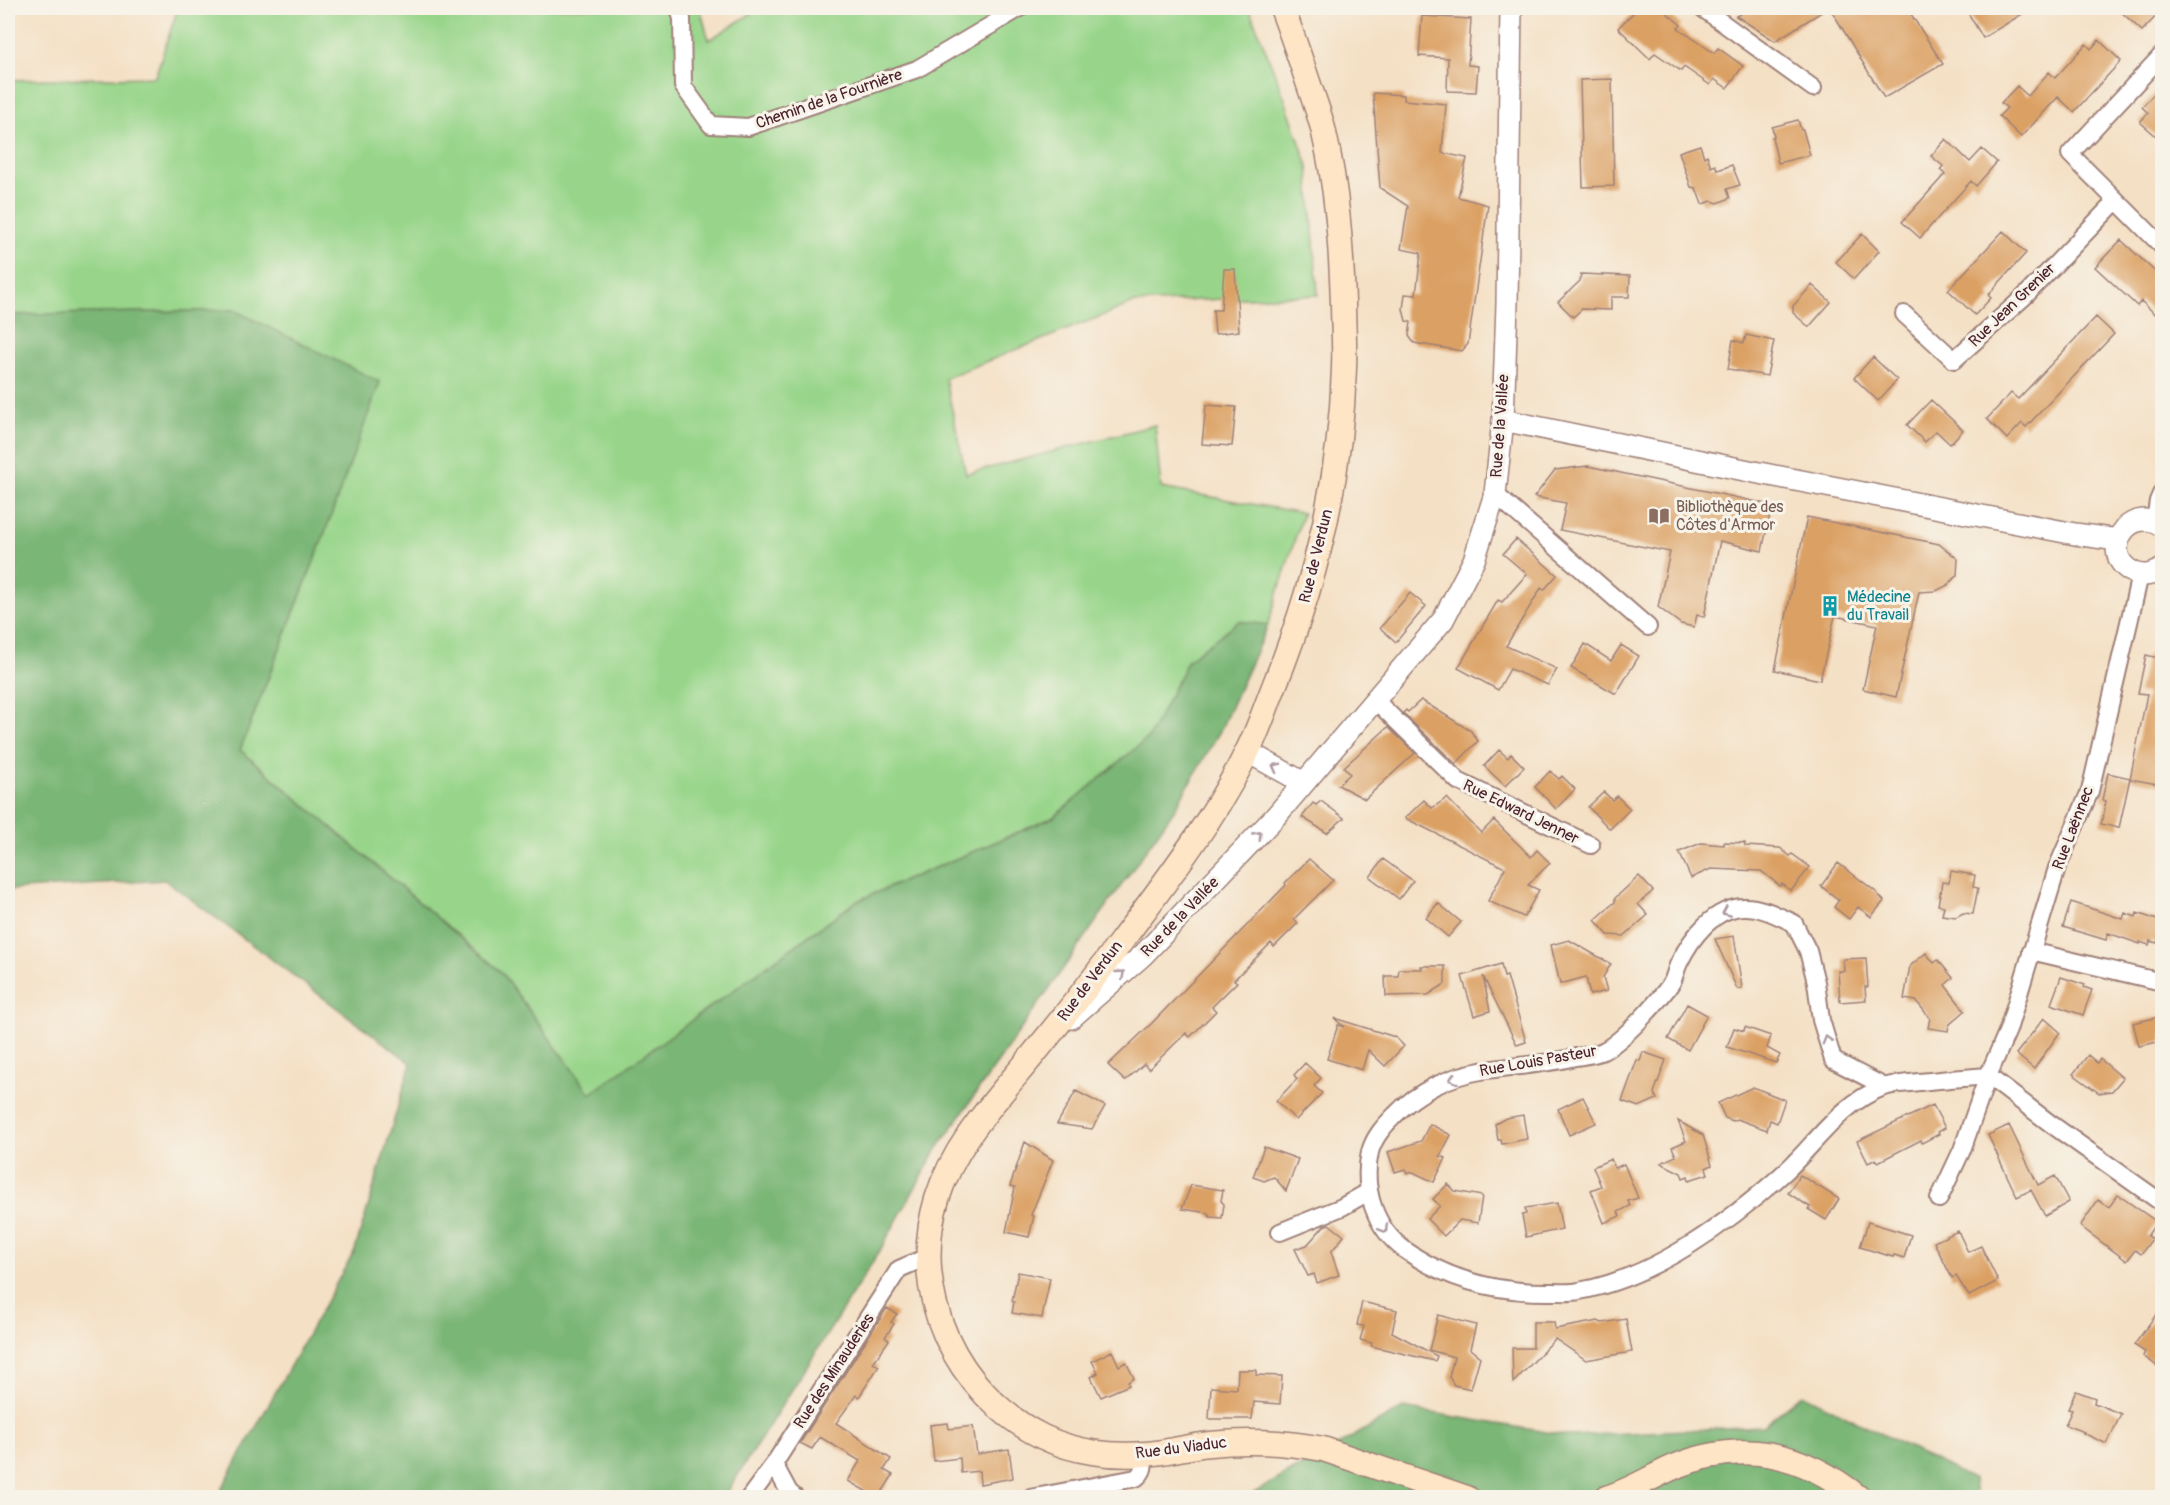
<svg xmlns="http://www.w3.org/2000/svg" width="2170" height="1505" viewBox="0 0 2170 1505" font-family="Pangolin,sans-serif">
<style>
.green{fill:#98d58a;stroke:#717a5a;stroke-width:1.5}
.forest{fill:#7ab676;stroke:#626a50;stroke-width:1.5}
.building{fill:#dba063}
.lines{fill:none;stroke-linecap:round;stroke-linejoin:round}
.minor-casing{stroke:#9f8078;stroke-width:20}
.tertiary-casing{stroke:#9f8078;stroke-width:24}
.secondary-casing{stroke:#9f8078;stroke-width:27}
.minor{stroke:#fff;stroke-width:16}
.tertiary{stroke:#fff;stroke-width:21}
.secondary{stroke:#fde5c5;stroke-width:24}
.oneway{stroke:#ae9aa0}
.labels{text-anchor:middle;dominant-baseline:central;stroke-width:6;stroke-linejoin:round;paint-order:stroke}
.street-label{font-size:16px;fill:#4a1f2b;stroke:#f7f3e8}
.education-label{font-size:16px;fill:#785e54;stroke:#f7f3e8;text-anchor:start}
.culture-label{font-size:16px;fill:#0d838f;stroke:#f7f3e8;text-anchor:start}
</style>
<rect width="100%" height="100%" fill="#f7f3e8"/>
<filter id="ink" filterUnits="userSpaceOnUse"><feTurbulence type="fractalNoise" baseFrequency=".0167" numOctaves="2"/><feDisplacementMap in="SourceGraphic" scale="12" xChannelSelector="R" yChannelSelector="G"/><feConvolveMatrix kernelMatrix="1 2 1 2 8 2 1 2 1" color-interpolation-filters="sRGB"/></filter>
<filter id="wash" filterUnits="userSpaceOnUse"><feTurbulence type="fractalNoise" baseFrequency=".008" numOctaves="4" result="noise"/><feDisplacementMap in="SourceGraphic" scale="24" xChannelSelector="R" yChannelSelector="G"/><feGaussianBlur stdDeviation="1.35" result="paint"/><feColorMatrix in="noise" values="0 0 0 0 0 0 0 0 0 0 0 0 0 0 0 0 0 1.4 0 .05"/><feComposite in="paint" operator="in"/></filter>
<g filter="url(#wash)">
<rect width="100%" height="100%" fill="#f4e0c5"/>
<path class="green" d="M178,8H700L709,40L760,8H1249L1284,97L1308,166L1318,295L1134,303L945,378L966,474L1155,425L1161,488L1303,513L1268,625L1239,621L1188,660L1149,737L1054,817L857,901L590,1094L501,972L240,750L321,543L234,310L8,315V80L155,77Z"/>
<path class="forest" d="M234,310L380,382L321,543L240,750L501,972L590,1094L857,901L1054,817L1149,737L1188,660L1239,621L1268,625L1220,731L1174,810L937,1149L879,1252L724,1497H217L355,1250L411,1063L165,880L8,890V315Z
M1802,1394L1974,1480L1976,1497L1245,1498L1403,1408L1570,1436L1763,1426Z"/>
<g id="blocks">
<path class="building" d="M1638,8H1661L1681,25L1678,28L1714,53L1718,48L1743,66L1727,88L1714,79L1710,85L1684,67L1681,71L1655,53L1650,59L1618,28Z
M1751,8H1828L1775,41L1736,16Z
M1830,8H1907L1943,64L1884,98Z
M1965,8H2032L1983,38Z
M2117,8H2163V9L2142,31Z
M1422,16L1471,19L1468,65L1478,66L1476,92L1447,91L1448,58L1419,56Z
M2099,40L2121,61L2074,112L2058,97L2021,137L1999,116L2007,108L2001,103L2017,86L2028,96L2049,72L2055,78L2086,44L2091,49Z
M1612,79L1614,186L1583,187L1580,80Z
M2163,84V142L2140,122L2148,113L2142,107Z
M1373,93L1404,95V100L1446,104L1442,153L1467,158L1458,197L1488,205L1468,344L1462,351L1414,343L1409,336L1411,322L1406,321L1403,309L1405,294L1416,295L1421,253L1401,249L1408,206L1380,188Z
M1798,120L1801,130H1803L1810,155L1778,163L1772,137L1774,136L1772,127Z
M1946,139L1970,162L1982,149L1997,162L1976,186L1971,181L1920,238L1902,222L1945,174L1940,170L1943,166L1931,156Z
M1700,145L1704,157L1707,155L1711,167L1715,165L1718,170L1732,165L1740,185L1727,189L1730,198L1718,203L1712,201L1702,204L1696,188L1691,187L1679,152Z
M2003,231L2026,253L1988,295L1991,298L1975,315L1948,290Z
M1862,234L1879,251L1854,279L1836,262Z
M2121,240L2163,279V321L2141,301L2137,306L2095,267Z
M1224,269H1235L1239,331L1215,334L1213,310H1221Z
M1581,274L1630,276L1629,297H1611V310L1582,309L1573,317L1558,302L1580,281Z
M1812,285L1831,302L1809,327L1793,313V306Z
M2096,317L2114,334L2026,427L2022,423L2007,439L1987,419L2011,393L2018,399Z
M1746,335L1774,341L1767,376L1728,369L1733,340L1744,343Z
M1873,357L1897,380L1878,401L1854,378Z
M1931,400L1963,430L1950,444L1936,431L1925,442L1907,425Z
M1206,405L1236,407L1232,446L1202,444Z
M1588,466L1772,505L1762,551L1720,541L1704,617L1697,615L1694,627L1681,624L1658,607L1670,552L1560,530L1566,503L1534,497L1555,470Z
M1807,517L1939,544L1958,559L1957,575L1948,585L1936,591L1919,592L1896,697L1863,689L1877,625L1835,616L1820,680L1775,670Z
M1516,539L1557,575L1544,590L1541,588L1506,646L1557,669L1548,685L1510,669L1498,690L1458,668L1498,600L1502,602L1527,574L1503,554Z
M1410,593L1426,606L1396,642L1380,628Z
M1585,644L1611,661L1621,645L1639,656L1616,694L1571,668Z
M2146,655L2163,659V785L2130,779L2147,694L2138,693Z
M1421,700L1471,731L1478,741L1456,764L1403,713L1406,710L1408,712Z
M1388,727L1415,753L1365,799L1338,785L1350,774L1344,767Z
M1499,750L1508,758L1511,754L1524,767L1505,786L1484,766Z
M1550,771L1559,779L1562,776L1575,789L1556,809L1535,787Z
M2108,773L2130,778L2119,828L2101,824L2106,801L2102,800Z
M1604,792L1612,800L1617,796L1630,809L1610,829L1588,807Z
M1447,798L1481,833L1494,820L1531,857L1537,850L1550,863L1528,885L1539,890L1524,917L1488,901L1505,868L1405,818L1424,800L1432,808Z
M1321,801L1344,818L1327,833L1302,817L1313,803L1316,805Z
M1724,842L1745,843V846L1780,848L1790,856L1792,854L1810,867L1791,891L1782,884L1780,886L1761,871L1711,869L1691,878L1679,852L1701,843L1724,845Z
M1309,859L1333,880L1294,919L1298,923L1274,947L1271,943L1234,980L1237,982L1212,1007L1216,1011L1190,1037L1186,1033L1149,1069L1144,1064L1125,1081L1108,1065L1151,1024L1286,885L1285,883Z
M1383,859L1413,881L1399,899L1370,877Z
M1838,863L1875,891L1884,901L1871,917L1858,907L1849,919L1834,907L1839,900L1821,886Z
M1951,871L1975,875L1973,887L1978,888L1973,914L1963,913L1956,917L1942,915L1944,906L1938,905L1942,882L1949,883Z
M1639,876L1653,891L1638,904L1648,915L1624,936L1608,935L1595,920L1615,902V898Z
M2071,902L2123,919L2125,913L2136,917L2137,913L2163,922L2157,943L2150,941L2149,945L2140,942V944L2108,933L2106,940L2063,927Z
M1438,903L1461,922L1448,937L1426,918Z
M1734,936L1742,988L1737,989L1715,939Z
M1569,940L1611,964L1603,977L1607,991L1590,995L1586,977L1560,984L1551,945Z
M1926,953L1934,963L1938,960L1953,978L1945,985L1965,1011L1949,1025L1948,1031L1928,1028L1930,1018L1916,1001L1904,999L1910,966Z
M1866,958L1868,987H1865L1866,1000L1840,1002L1838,971H1844L1843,959Z
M1501,964L1504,977L1507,976L1526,1042L1517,1045L1483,976L1490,1011L1474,1016L1462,976Z
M1421,966H1445V984L1428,995L1386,996L1385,976H1398L1399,969H1422Z
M2061,977L2085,985L2084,987L2092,990L2083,1015L2051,1004Z
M1687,1004L1707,1015L1688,1050L1668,1039Z
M2163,1016V1041L2139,1046L2133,1023Z
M1334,1018L1395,1037L1404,1046L1385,1066L1368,1050L1362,1070L1327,1059L1338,1025L1344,1027Z
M2044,1018L2060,1032L2034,1069L2016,1054Z
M1745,1027L1771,1036L1767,1048L1780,1055L1776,1063L1727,1047L1734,1028L1744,1031Z
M1643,1052L1666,1060L1654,1093L1657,1099L1639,1107L1622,1101L1637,1060L1640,1061Z
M2088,1055L2097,1063L2100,1059L2123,1078L2112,1091L2099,1093L2073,1074Z
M1305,1063L1321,1078L1314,1086L1322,1093L1296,1120L1276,1101L1297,1079L1294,1075Z
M1753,1087L1785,1100L1777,1123L1770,1120L1767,1130L1737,1119L1733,1121L1725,1118L1718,1103Z
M1076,1091L1105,1106L1092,1129L1057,1124Z
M1583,1097L1596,1123L1569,1135L1558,1109Z
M1933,1105L1945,1128L1938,1132L1939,1134L1922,1143L1921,1140L1878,1162L1876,1159L1868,1163L1857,1141Z
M1523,1115L1527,1139L1502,1144L1501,1140H1498L1495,1124L1506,1118Z
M1678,1121L1703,1135L1712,1165L1706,1168L1708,1174L1689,1180L1688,1176L1683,1178L1681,1173L1661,1163L1676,1156L1672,1147L1686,1141Z
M1430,1124L1451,1135L1440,1156L1446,1158L1434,1182L1413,1172L1407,1174L1405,1169L1395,1172L1388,1152L1421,1141Z
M2009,1125L2038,1185L2055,1176L2069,1202L2045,1216L2031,1190L2017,1197L1988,1135Z
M1025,1142L1053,1160L1031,1215L1034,1216L1029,1237L1006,1232L1015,1187L1010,1186Z
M1264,1147L1298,1159L1286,1191L1274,1177L1264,1181L1253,1177Z
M1611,1159L1615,1168L1624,1164L1638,1198L1628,1201L1630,1206L1618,1212L1620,1216L1604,1223L1591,1190L1601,1186L1593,1167Z
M1800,1175L1839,1199L1826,1220L1808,1209L1810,1207L1788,1193Z
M1448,1184L1455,1191L1482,1196L1478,1223L1460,1220L1444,1236L1427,1219L1440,1206L1433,1199Z
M1191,1185L1223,1190L1221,1201L1224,1204L1222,1218L1210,1217L1208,1213L1182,1209Z
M2118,1195L2157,1222L2147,1236L2152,1239L2141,1254L2135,1250L2127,1261L2080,1226L2098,1200L2109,1207Z
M1557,1203L1562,1229L1526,1237L1522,1215L1526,1214L1525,1208Z
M1868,1222L1911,1235L1904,1258L1894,1255L1893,1257L1860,1247Z
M1329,1224L1344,1236L1331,1252L1339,1275L1317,1283L1314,1274L1308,1276L1295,1249L1307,1245L1324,1226Z
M1958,1231L1968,1252L1981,1246L1998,1281L1969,1296L1956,1276L1952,1278L1934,1242Z
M1018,1272L1050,1278L1042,1318L1012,1313L1014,1302L1012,1301Z
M1362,1302L1397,1310L1392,1332L1437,1356L1435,1361L1371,1346L1372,1343L1360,1340L1364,1326L1357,1325Z
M2163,1305V1370L2143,1356L2145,1352L2134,1345Z
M887,1308L897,1314L891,1322L894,1324L885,1337L889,1340L873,1363L879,1366L859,1397L856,1395L836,1423L891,1459L884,1470L893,1475L879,1497H876L848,1481L860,1461L820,1437L812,1449L800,1443Z
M1438,1315L1476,1325L1470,1349L1480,1357L1471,1389L1454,1385L1449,1377L1454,1357L1429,1350Z
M1626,1319L1632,1352L1586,1360L1555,1339L1513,1383L1512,1348H1533V1322H1554L1555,1329L1598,1321L1602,1323Z
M1112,1351L1119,1366L1126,1362L1134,1378L1128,1382L1129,1385L1101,1397L1091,1377L1098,1373L1092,1361Z
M1238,1370H1256V1375L1282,1376L1280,1404L1254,1402L1252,1419H1209L1211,1387L1237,1389Z
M2076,1391L2095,1398L2094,1403L2121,1414L2107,1444L2083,1433L2084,1432L2065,1425L2072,1410L2068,1409Z
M948,1423L949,1429L973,1426L977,1454L1009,1449L1013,1478L980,1484L979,1471L961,1473L960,1458L934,1461L930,1425Z"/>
</g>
</g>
<g filter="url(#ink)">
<use href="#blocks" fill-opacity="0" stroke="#9f8078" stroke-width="1.5"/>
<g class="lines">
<g class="minor-casing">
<path id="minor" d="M679,8L682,19L683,86L711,125L748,127L917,69L1020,8
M1702,8L1813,88
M2162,55L2070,154L2162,246
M1904,314L1954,360L2025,296L2116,201
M1495,494L1648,627
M2155,521L2158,501L2162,492
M1376,701L1458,781L1591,845
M2031,951L2162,982
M1885,1087L1833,1060L1821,1020L1816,982L1808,951L1794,923C1778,916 1762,907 1745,907C1714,907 1691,938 1679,963C1676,969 1675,976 1672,982C1659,1001 1623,1041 1603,1051C1594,1055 1581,1056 1571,1058C1541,1065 1511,1066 1481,1071C1449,1076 1417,1092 1395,1115C1384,1126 1374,1137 1370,1152C1362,1189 1375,1229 1405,1250C1449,1281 1500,1293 1553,1292C1562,1292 1571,1293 1579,1291C1654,1278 1731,1221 1786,1171C1817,1142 1842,1102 1884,1087C1892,1084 1902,1084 1910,1083C1936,1080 1962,1078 1988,1076L2051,1124L2162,1203
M1939,1199L1962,1150L1988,1076L2008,1030L2057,868L2090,791L2140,575
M1280,1232L1342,1207L1368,1192
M749,1498L774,1464
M796,1498L789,1492L774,1464L899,1269L927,1257
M1030,1498L1136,1478C1145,1471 1144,1465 1143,1455"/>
</g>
<g class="tertiary-casing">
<path id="tertiary" d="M1503,420L1754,472L2075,534L2118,540
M2162,526C2128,503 2099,553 2131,571C2142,578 2152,575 2162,569
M1248,752L1304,783
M1071,1018L1143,955L1275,817L1443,620L1474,560L1495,494L1503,420L1507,304L1511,8"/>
</g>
<g class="secondary-casing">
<path id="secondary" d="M1282,8C1292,34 1301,61 1310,88C1315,103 1321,118 1324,133C1337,188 1341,245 1343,302C1343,324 1345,346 1344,368C1341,479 1315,586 1273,689C1265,709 1258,731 1248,750C1217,815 1166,881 1123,939C1095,977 1066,1015 1036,1051C999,1097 955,1141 937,1199C908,1293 956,1394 1043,1437C1074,1452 1111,1457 1145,1454C1167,1453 1188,1446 1210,1444C1248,1440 1286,1442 1323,1449L1467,1498
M1606,1498C1630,1491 1651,1477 1674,1467C1743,1439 1802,1452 1859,1498"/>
</g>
<use href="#minor" class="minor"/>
<use href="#tertiary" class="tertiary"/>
<use href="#secondary" class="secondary"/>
</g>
<defs><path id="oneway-chevron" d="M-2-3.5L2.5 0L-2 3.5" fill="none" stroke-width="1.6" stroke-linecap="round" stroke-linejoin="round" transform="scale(1.5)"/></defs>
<g class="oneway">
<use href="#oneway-chevron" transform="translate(1276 767) rotate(-152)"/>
<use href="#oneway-chevron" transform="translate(1258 835) rotate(-46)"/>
<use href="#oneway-chevron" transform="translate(1726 912) rotate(156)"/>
<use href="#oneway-chevron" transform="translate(1121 974) rotate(-41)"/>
<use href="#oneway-chevron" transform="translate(1827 1040) rotate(-106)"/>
<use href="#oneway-chevron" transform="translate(1453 1079) rotate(162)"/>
<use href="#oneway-chevron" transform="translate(1384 1229) rotate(58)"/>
</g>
</g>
<defs>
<g id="library-bare" transform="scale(1.62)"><path d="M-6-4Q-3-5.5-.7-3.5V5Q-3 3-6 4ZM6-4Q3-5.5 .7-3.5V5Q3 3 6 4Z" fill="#8d6e63" stroke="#f7f3e8" stroke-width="2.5" paint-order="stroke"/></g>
<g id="building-bare" transform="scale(1.62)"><path d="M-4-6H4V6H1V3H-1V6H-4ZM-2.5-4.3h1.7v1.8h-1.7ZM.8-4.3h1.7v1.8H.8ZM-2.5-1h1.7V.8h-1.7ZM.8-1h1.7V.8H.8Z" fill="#0f9aa8" stroke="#f7f3e8" stroke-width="2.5" paint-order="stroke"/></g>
</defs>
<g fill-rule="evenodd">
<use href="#library-bare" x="1659" y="516"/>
<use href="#building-bare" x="1830" y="606"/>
</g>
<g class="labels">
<g class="street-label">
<text transform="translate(829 99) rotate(-19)">Chemin de la Fournière</text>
<text transform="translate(2012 305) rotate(-44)">Rue Jean Grenier</text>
<text transform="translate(1500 426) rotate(-86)">Rue de la Vallée</text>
<text transform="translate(1316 556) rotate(-76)">Rue de Verdun</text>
<text transform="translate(1521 812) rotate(26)">Rue Edward Jenner</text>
<text transform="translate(2073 828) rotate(-69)">Rue Laënnec</text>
<text transform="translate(1180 917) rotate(-46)">Rue de la Vallée</text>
<text transform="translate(1090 981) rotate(-53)">Rue de Verdun</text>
<text transform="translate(1538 1061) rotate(-10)">Rue Louis Pasteur</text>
<text transform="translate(834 1371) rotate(-57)">Rue des Minauderies</text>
<text transform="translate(1181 1448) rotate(-7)">Rue du Viaduc</text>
</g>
<g class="education-label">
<text x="1676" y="507">Bibliothèque des<tspan x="1676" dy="18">Côtes d'Armor</tspan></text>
</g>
<g class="culture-label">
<text x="1847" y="597">Médecine<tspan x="1847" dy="18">du Travail</tspan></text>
</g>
</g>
<rect width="2170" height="1505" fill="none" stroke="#f7f3e8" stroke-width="30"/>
</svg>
